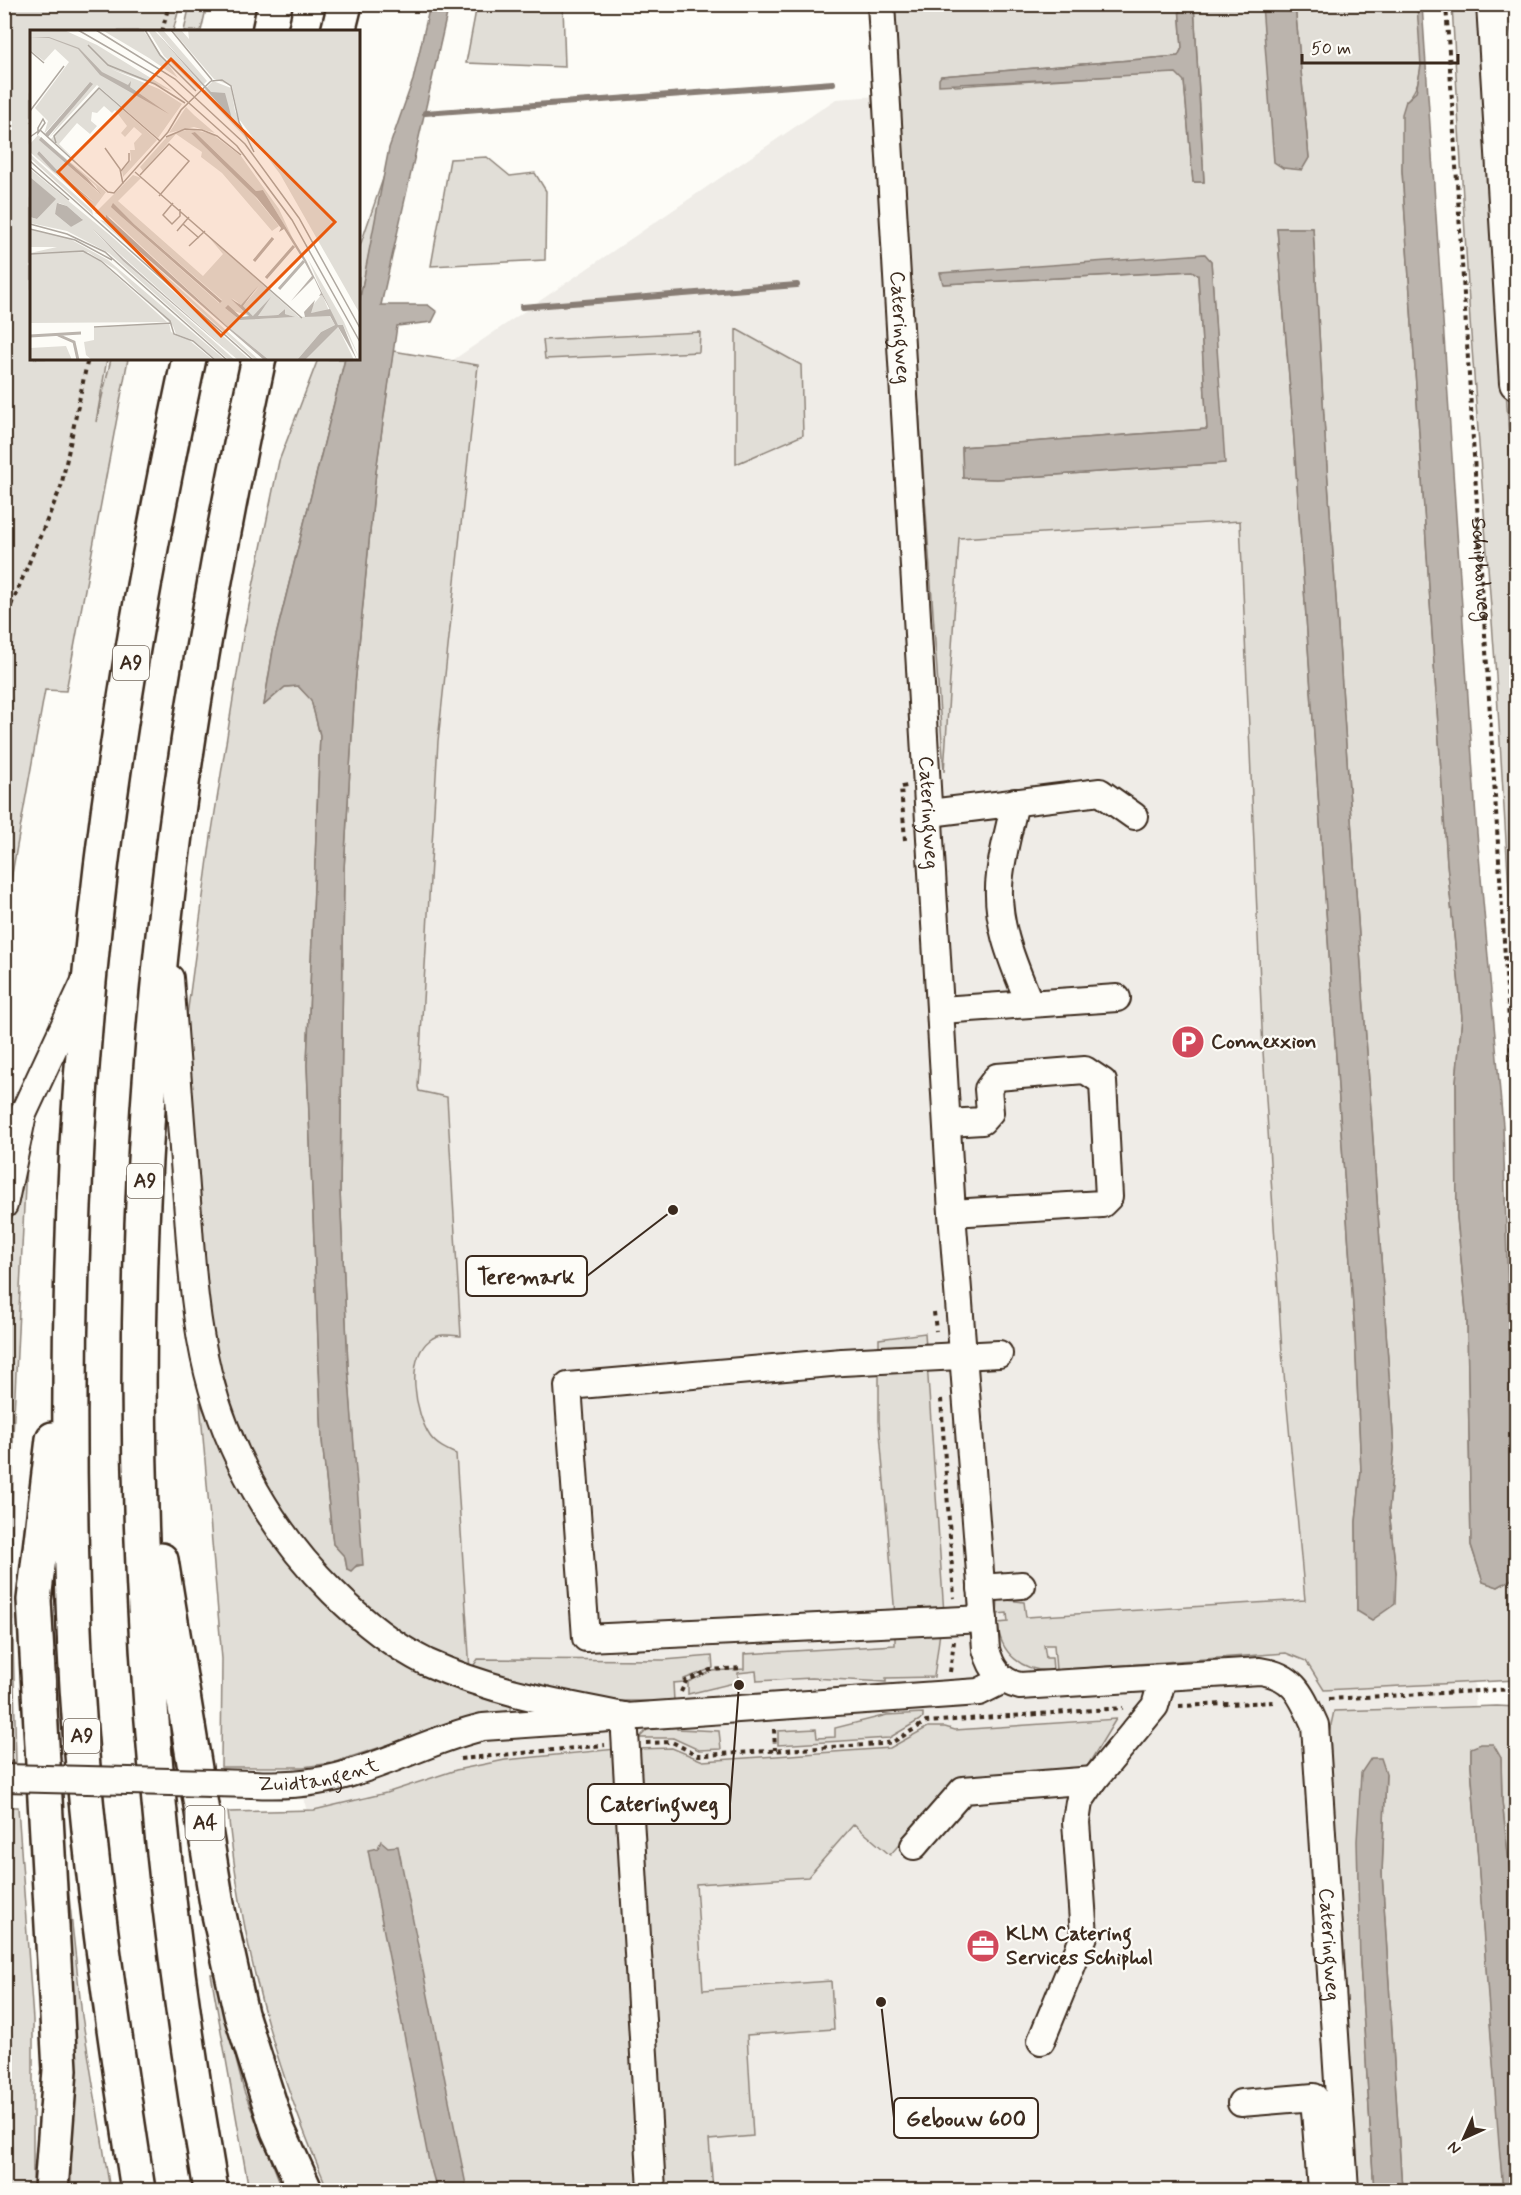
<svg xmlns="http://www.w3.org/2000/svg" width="1521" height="2195" viewBox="0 0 1521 2195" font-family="Mynerve,sans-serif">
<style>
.built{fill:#efece7}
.green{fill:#e1ded7;stroke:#8e847a;stroke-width:1.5;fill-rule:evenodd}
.water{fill:#bbb4ad;stroke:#887d74;stroke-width:1.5}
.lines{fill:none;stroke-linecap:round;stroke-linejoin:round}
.stream{stroke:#887d74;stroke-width:6}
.minor-casing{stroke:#3b2a1e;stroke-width:30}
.major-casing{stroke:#3b2a1e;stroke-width:36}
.highway-casing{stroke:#3b2a1e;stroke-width:38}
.path{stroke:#3b2a1e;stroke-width:4;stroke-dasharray:4.5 4.5;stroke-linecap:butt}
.minor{stroke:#fdfcf7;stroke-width:26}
.major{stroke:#fdfcf7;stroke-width:32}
.highway{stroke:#fdfcf7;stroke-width:33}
.minor-bridge-casing{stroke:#3b2a1e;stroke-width:30;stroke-linecap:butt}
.minor-bridge{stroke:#fdfcf7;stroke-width:26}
.labels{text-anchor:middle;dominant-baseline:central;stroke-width:4.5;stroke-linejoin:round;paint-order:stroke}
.shield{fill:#fdfcf7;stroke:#75695f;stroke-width:1.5}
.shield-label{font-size:20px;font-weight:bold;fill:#3b2a1e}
.street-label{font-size:21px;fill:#3b2a1e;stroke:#fdfcf7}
.poi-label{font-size:21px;font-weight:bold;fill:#3b2a1e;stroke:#fdfcf7;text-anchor:start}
.inset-river{fill:none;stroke:#bbb4ad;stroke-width:3}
.inset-road{fill:none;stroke:#afa8a0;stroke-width:1.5}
.view{fill:#e8590c;fill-opacity:0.15;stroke:#e8590c;stroke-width:3}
.inset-edge{fill:none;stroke:#3b2a1e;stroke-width:3}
.leader{fill:none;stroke:#3b2a1e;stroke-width:2}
.callout-dot{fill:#3b2a1e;stroke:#fdfcf7;stroke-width:2}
.callout{fill:#fdfcf7;stroke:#3b2a1e;stroke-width:2}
.callout-label{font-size:22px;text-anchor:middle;font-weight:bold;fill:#3b2a1e}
</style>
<rect width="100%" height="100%" fill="#fdfcf7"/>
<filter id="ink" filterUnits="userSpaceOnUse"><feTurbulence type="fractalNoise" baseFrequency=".0167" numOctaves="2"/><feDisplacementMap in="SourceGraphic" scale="12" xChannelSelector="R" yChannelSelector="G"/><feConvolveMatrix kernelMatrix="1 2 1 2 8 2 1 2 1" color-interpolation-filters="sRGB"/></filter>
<g filter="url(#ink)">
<path class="built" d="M1399,59L1498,2190H403L275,1686L412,388L836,99Z"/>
<path class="green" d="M5,4L180,5L173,31L32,32V358L107,359L96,422L111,359H128L66,691L45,690L5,913Z
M190,4L207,5L201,31H184Z
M477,5H563L565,67L466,63Z
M891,5H1179L1182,48L1178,56L942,76L955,86L1177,72L1184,80L1193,182H1204L1194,5H1262L1309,158L1295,5H1417C1419,34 1430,80 1406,101L1402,170L1447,863L1462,1017L1456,1082L1457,1217L1467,1322L1471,1545L1483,1582L1498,1587L1512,1579L1516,1564V1680L1324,1690L1306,1661L1286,1653L1056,1670L1054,1645H1044L1046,1658H1052L1053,1670C1023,1673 999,1653 998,1623L1008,1622L1007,1613L997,1614L998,1599L1024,1602L1026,1617L1305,1600L1282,1352L1263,1051L1240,521L959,538L944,772ZM1277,228H1313L1326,453L1394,1448L1389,1510L1396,1573L1357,1611L1356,1522L1361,1471L1355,1335L1293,426ZM1204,254L1211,261L1224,463L997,479L963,478L962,447L1207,429L1198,275L1192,271L943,284Z
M1452,5H1483L1516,554V1005L1496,676L1470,321Z
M1503,5H1516V199Z
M487,157L510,176L535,173L546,191L545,260L431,266L450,159Z
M386,170L359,303V249Z
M736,329L801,365L803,435L736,464Z
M700,332L699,352L545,359L543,340Z
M393,351L478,365L438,741L418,1087L419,1091L447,1097L461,1336C450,1335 439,1333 430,1340C405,1359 415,1413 430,1436C436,1445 447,1450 456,1454L470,1671L478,1659L664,1660L712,1656L713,1668L684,1679V1682L673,1683L674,1701H599L469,1673L398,1635L345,1592L278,1507L229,1416L209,1355L179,1075L211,837L244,630L279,461L318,359H345L274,644L264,705L285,687L298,686L311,699L320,735L307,1065L322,1440L333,1544L345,1557L347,1569L362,1565L348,1366L340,1191L344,869L355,685L376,471Z
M27,1144L13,1435L12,1600L16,1762H4V1239Z
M925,1333L944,1614L895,1616L879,1421V1339Z
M200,1402L228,1466L270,1533L303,1577L511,1703V1712L427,1732L332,1763L303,1767H221L222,1659Z
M940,1632L934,1677L886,1678V1682L812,1678L757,1681L756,1671L738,1673V1682L688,1694V1682L711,1671L744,1669V1654L895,1645V1633Z
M1497,1706L1516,1707V1927L1502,1801L1501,1758L1471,1749V1765L1503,2190H1402L1382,1873L1386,1773L1360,1962L1374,2190H1358L1329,1734L1334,1711Z
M923,1713V1718L889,1738L778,1745V1731L816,1729L817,1738L835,1737V1728L887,1715Z
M1116,1719L1082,1775L952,1784L890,1855L854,1824L808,1877L696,1884L703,1990L831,1981L834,2029L747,2035L753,2136L709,2140L713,2190H664L637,1749L672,1748L703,1761L890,1748L928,1727H945L955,1730Z
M676,1724L677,1729L719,1731L721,1749L699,1750L673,1738H639L649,1728Z
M616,1749L641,2190H328C273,2063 242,1949 228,1812L314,1810L386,1793L456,1770L505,1760Z
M56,1776L82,2016L110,2190H71V2015Z
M5,1807H18L33,2020V2190H5Z
M211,1974H214L244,2091L283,2190H249Z"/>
<path class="water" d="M430,5H449L381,305H428L437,312L432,322L397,326L376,471L355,685L344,869L340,1191L348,1366L363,1565H357L351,1571L347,1569L345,1557L333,1544L322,1440L307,1065L320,735L311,700L298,686L285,687L264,705L274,644L345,359L358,358L359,303L389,148L413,80Z
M1179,5H1194L1204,182H1193L1184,81L1176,73L939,85V79L941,76L1178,56L1182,48Z
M1262,5H1295L1309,158L1302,170L1283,168L1274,162Z
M1417,5H1422L1477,833L1503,1126L1516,1562L1512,1579L1498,1587L1483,1582L1471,1545L1467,1322L1457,1217L1456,1082L1462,1017L1447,863L1402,170V114L1406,101L1416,92L1421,66Z
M1277,228H1313L1326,453L1394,1448L1389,1510L1396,1573L1395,1604L1372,1620L1357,1611L1356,1522L1361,1471L1355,1335L1293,426Z
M1205,254L1211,261L1225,463L997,479L963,478L962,447L1207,429L1198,275L1192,271L943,284L940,273Z
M1481,1744H1493L1501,1758L1502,1801L1516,1927V2190H1503L1499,2145L1471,1765V1748Z
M1371,1758H1381L1386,1773L1382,1873L1402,2190H1374L1360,1962L1357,1841L1361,1773Z
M381,1841L388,1847L398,1846L467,2190H437L429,2162L368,1850L378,1848Z"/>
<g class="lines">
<path class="stream" d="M425,113L833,83
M522,307L797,285"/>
<g class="minor-casing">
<g id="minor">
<path id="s2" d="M881,4L952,1213L986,1649C991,1668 1000,1682 1020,1686L1260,1671C1295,1676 1301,1695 1315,1725L1345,2190"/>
<path d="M1015,802C1010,826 1003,850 1000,875C994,921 1013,963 1030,1004"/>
<path d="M930,813L1100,792L1134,816"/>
<path d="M170,978C175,1048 181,1118 186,1188C191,1250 193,1312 208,1373C228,1454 273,1533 333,1592C359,1618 392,1645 426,1662C490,1691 556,1703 624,1716"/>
<path d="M941,1010L1117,998"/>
<path d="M948,1123L982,1121L990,1112L988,1089L997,1077L1085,1070L1103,1082L1109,1197L1102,1204L952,1213"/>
<path d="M4,1205L23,1114L85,981"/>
<path d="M981,1588L1022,1585"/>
<path d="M984,1619L586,1638L568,1386L842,1362L999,1354"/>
<path d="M624,1716L652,2190"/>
<path id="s3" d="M253,1784C288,1786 323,1783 357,1771C400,1758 439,1737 483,1727L979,1692L1003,1680"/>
<path d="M914,1846L963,1790L1094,1780"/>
<path d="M1041,2041L1084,1936L1076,1822L1079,1802L1094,1780L1155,1706L1163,1678"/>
<path d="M1241,2103L1314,2097L1321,2190"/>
</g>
</g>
<g class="major-casing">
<path id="major" d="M1493,4L1516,383"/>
</g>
<g class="highway-casing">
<path id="highway" d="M269,32L275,4
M338,32L345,4
M161,1560L218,1910L241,2014L278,2130L305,2190
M51,2190L60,2070L34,1600L53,1439
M138,2190C108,1995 79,1799 73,1601C66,1391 70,1180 90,971C109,765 146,561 189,358
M211,2190C146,1817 122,1433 152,1054C170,820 210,588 259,358"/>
</g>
<g class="path">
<path id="s1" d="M1446,4L1516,1135"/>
<path d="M162,32L169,4"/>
<path d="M4,622L61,487L88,358"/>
<path d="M905,840L901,787L907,786"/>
<path d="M934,1312L936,1331"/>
<path d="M941,1399L954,1598"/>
<path d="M950,1672L954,1641"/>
<path d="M681,1692L686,1681L710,1670L742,1668"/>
<path d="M1329,1699L1516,1689"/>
<path d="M1179,1706L1276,1702"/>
<path d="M774,1729L775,1750"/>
<path d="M646,1743L672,1742L697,1755H705L881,1744L893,1742L926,1722L1123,1708"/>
<path d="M460,1759L605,1745"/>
</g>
<use href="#minor" class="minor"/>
<use href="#major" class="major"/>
<use href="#highway" class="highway"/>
<g class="minor-bridge-casing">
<path id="minor-bridge" d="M4,1778L253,1784"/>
</g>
<use href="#minor-bridge" class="minor-bridge"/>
</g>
</g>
<defs>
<g id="parking-disc" transform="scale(1.725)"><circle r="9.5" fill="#d1495b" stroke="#fdfcf7"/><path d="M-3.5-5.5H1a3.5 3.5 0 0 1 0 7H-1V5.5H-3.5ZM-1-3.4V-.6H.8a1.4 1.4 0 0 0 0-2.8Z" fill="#fff"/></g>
<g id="office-disc" transform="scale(1.725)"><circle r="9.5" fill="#d1495b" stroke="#fdfcf7"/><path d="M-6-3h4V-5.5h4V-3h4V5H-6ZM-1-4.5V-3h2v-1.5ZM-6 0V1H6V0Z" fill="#fff"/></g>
</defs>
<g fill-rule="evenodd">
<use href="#parking-disc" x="1188" y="1042"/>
<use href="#office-disc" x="983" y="1946"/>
</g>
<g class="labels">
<g class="shield">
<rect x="113" y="646" width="36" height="34" rx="4.5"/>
<rect x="127" y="1164" width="36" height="34" rx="4.5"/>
<rect x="64" y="1719" width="36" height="34" rx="4.5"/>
<rect x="185.5" y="1806" width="39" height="34" rx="4.5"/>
</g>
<g class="shield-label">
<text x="131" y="663">A9</text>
<text x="145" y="1181">A9</text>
<text x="82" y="1736">A9</text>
<text x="205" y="1823">A4</text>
</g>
<g class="street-label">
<text stroke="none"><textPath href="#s2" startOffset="324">Cateringweg</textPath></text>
<text stroke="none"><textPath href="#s1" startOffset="567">Schipholweg</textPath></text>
<text stroke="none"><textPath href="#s2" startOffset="810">Cateringweg</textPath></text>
<text stroke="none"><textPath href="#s3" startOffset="66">Zuidtangent</textPath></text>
<text stroke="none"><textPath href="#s2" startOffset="2244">Cateringweg</textPath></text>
</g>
<g class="poi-label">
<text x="1211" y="1042">Connexxion</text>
<text x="1006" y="1934">KLM Catering<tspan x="1006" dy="24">Services Schiphol</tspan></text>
</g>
</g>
<g transform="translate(30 30)">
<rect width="330" height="330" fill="#fdfcf7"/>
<path d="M0,0H34L67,15L142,61L81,39L129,59L152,74L128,108L67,55L19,108L60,52L14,104L18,91L5,78L39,32L25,19L14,31L0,20ZM72,0H113L148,48L119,28ZM118,0H124L172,55L168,59L134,26ZM126,0H133L177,51L173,55ZM142,0H151L159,9L158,0H330V284L250,144L209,89L202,56L184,49ZM183,51L201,58L205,81L217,109L172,62ZM68,58L127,110L93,147L92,141L101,130L100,120H105L104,113L112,104L104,97L95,107L91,103L97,96L85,80L82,83L74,76L67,83L62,82L61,91L67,96L60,104L47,93L29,114L46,131L21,109ZM156,77L164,85L185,103L164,97L139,103ZM160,99L182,104L211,126L249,179L263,209L233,160L226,161L165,102L161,103L214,153L249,196L242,201L192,143L171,127L172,122L146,104L113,141L110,137L136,108L145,103ZM8,105L76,162L64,178L0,122V114ZM11,107L66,156L69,163L10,110ZM9,121L26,139L64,172L29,146L7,124ZM0,124L62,180L63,185L0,128ZM0,139L81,206L220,330H208L63,200L93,231L205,330H199L79,223L37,201L0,193V187L7,189L25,169L0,147ZM29,173L37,176L52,189L41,197L25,184ZM103,145L111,148L88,171L173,246L193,224L177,205L269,287L299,285L305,295L291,302L267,330H239L196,295L80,187L75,186V189L65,183ZM83,174L104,194L192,270L189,273L93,188ZM229,257L213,276L223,286L248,285L255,279V284L264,287L210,290L195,278L219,286L202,268L211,275ZM70,190L75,191L229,330H225ZM0,199L38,208L78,230L195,330H186L163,310L146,304L143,296L86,240L58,222L0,223L27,217H0ZM54,222L70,231L137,292L0,293V224ZM278,229L314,292L330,330L313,295H308L301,283ZM292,264L299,281L281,283L279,280ZM139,293L141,302L159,310L183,330H62L56,325L54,312L64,310V298ZM308,297L324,330H275L303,298ZM36,316L42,330H0V318Z" fill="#e1ded7" fill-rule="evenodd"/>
<path d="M124,0L181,62L195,63L202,89ZM19,7L49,18L72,42L98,55L101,51L100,57L139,84L70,45L48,19L19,8H0ZM60,52L63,54L18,107L15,104ZM165,102L226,161L233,160L276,230L308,295H313L327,330L308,297L275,330H267L291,302L305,295L300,286L275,287L274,282L285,270L281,283L300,279L292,265L289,266L291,263L284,248L261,271L282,246L274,231L254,199L249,202L251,198L227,168L161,103ZM11,107L57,148L71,164L9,110ZM9,121L26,139L64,173L22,140L7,124ZM0,147L26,169L7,189L0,187ZM27,173L37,176L53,190L41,197L25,184ZM83,173L104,194L192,271L190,273L93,188L81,177ZM76,185L196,295L239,330H234L109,221L75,189ZM63,199L94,229L208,330L93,231ZM228,256L213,276L223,286L241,267L228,286L248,285L255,279V284L265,287L210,290L195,278L198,275L211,287L219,286L201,269L211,275Z" fill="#bbb4ad"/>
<path class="inset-river" d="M224,231L243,208M236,248L264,216M249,259L274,231M28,305L44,312L48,330M0,306L51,303"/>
<path class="inset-road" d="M48,0L131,48L207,116L262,190L330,312M66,0L145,49L215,114L269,188L330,298M115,0L130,25L166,61M141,0L182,50M58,15L78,35L125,54L155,73M0,21L14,33M181,51L192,50L201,56L209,92L224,122M0,81L34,36M13,89L15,93L8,103V98ZM0,107L10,100L78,162L84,163L138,102L151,80L181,51M136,107L155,99L172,100L187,106L211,125M26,113L24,106L69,58L130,111M75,118L90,139L93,154M0,131L223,330M0,137L39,170M91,141L99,131V123M105,142L272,288M110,145L139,114L159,131L129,166M143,173L133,185L142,194L150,186V179M0,194L37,204L75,222L197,330M153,194L169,208M0,199L45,210L82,230M147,201L159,187M159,216L175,201M0,224L53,221L71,231L140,291L144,304L163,311L185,330M64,297L141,293"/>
<path class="view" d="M141,29L305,192L191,306L28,142Z"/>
<rect width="330" height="330" class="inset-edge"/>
</g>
<path class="leader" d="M673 1210L587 1276M739 1685L730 1804M881 2002L894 2118"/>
<g class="callout-dot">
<circle cx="673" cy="1210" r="6"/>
<circle cx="739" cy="1685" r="6"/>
<circle cx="881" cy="2002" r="6"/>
</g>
<g class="callout">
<rect x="466" y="1256" width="121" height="40" rx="6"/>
<rect x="588" y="1784" width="142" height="40" rx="6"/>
<rect x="894" y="2098" width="144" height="40" rx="6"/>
</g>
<g class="callout-label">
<text x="526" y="1284">Teremark</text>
<text x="659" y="1811">Cateringweg</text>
<text x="966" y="2126">Gebouw 600</text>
</g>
<rect width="1521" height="2195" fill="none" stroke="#fdfcf7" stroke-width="24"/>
<rect x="12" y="12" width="1497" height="2171" fill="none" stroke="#3b2a1e" stroke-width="2" filter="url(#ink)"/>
<g transform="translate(1464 2138) rotate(225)" stroke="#fdfcf7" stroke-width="4.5" paint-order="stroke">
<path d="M0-4.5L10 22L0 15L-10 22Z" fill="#3b2a1e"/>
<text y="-9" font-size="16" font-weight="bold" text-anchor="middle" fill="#3b2a1e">N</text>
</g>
<path d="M1302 54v9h156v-9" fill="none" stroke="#3b2a1e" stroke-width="3"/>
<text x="1311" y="54" font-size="18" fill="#3b2a1e" stroke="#fdfcf7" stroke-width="4.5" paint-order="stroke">50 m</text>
</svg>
